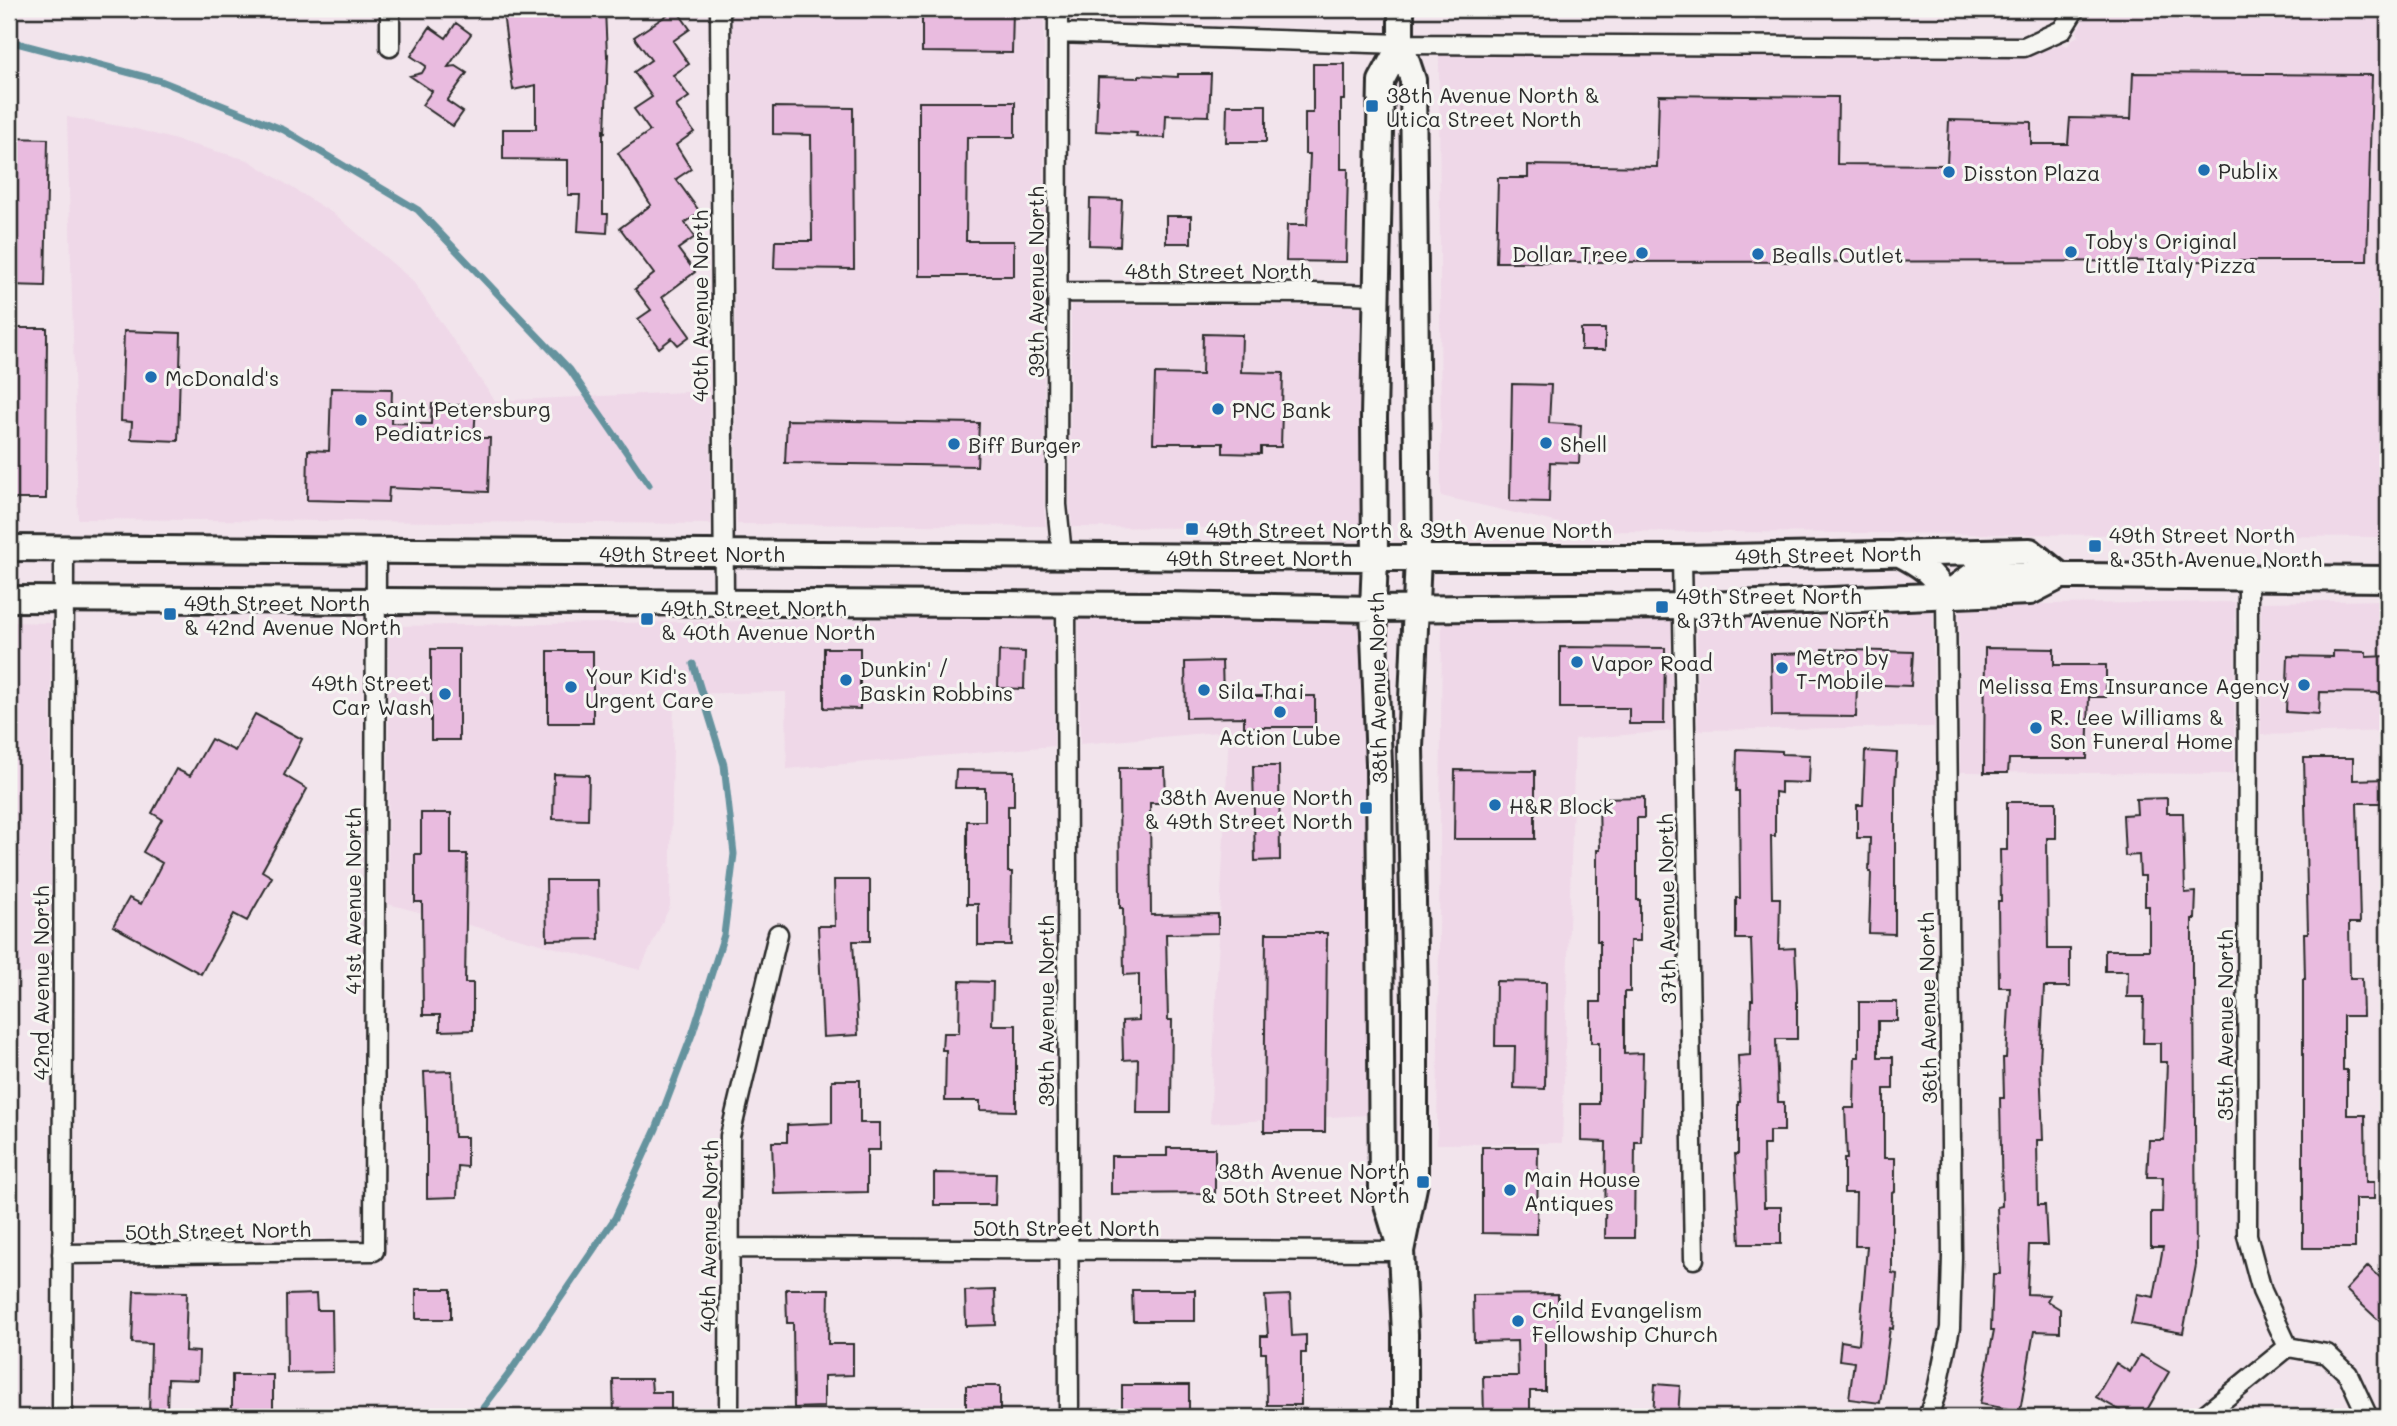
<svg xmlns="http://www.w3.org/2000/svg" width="2397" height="1426" viewBox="0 0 2397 1426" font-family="Mali,sans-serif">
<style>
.built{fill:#efd8e8}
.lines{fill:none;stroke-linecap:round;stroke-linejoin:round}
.stream{stroke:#65939e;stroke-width:7}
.building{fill:#e9bbdf;stroke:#2b2b2b;stroke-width:2}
.street-casing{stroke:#2b2b2b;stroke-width:23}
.secondary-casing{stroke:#2b2b2b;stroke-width:30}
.street{stroke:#f6f6f2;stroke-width:18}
.secondary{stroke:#f6f6f2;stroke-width:24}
.poi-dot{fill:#1f6fb2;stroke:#f6f6f2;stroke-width:2.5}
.labels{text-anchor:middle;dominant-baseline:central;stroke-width:6;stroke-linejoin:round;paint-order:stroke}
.poi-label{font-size:21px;fill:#2b2b2b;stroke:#f6f6f2;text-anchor:start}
.street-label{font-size:21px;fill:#2b2b2b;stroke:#f6f6f2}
</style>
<rect width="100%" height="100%" fill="#f2e4ec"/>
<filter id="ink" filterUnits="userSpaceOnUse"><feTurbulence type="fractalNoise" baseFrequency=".0143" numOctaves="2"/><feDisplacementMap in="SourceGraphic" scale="14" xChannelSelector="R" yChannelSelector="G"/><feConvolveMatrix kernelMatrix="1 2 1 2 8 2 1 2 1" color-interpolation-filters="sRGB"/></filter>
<g filter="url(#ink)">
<path class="built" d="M732,9H1044V505L1046,526L737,524Z
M2090,9H2388V537L1595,531L1441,496L1439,55L2024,58L2062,44L2068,46L2072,39L2079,36L2077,31Z
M67,117L136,129L248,160L337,216L412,280L495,401L707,391L709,327L711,524L78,519Z
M1071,304L1364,306L1362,527L1360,529L1072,527L1070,505Z
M2388,600V731L2261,735V602Z
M2235,602L2234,774L1960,772L1959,605Z
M1933,607L1934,727L1698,730L1697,617Z
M1053,617L1054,746L787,769L786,692L674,694L670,906L640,970L388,904L389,626Z
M1079,617L1361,620L1366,764L1369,1115L1210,1123L1229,731L1080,744Z
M1495,618H1671L1672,731L1575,739L1562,1143L1437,1144L1442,624Z
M9,622L51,623L50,972L9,975Z"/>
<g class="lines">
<path class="stream" d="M9,41L161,81L284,130L418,210L570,370L649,485
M476,1417L508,1375L615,1218L656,1129L693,1032L724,935L734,854L724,765L693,664"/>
</g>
<path class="building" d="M551,9H605L607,56L608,55L605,133L603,129V214H608L607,233L578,231L580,195H568V160L503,159V129H536V85L513,90L503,13Z
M676,9L690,29L673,41L689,64L673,75L689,97L676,106L694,132L676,145L691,169L676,179L700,212L685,223L695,237L678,249L695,272L662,297L690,336L678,345L672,338L659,348L638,319L651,310L635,289L654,274L620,228L651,205L618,153L650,131L634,109L652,97L634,72L651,60L634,37Z
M922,9H1013L1012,53L922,52Z
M456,23L471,34L448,67L456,66L467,73L447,101L463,112L453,126L422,105L432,91L410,76L422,73L426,66L411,56L430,27L446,38Z
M1313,64H1345V100H1341V169H1348L1346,262L1286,261L1287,225H1307L1310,154H1305V113H1313Z
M2133,73L2372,75L2367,261L1496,262L1498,178H1528V165L1657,167L1659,95L1838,97L1837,164L1947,165L1949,120L2031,122V144H2068L2070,118L2131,119Z
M1178,74H1211L1209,116L1166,115L1165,138L1136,137L1137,133L1096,131L1098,77L1139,78V75L1178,77Z
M919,102H1015V137H967L966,241H1014V276H919Z
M1227,105H1266V142H1226Z
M773,107L853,108L854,269L774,268L775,241H812L811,135L773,134Z
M9,138L48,139L45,286L9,285Z
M1090,199L1122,200L1120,246L1089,245Z
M1166,216H1191V243H1166Z
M9,328H47L46,499H9Z
M1581,329H1605V350H1581Z
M124,331L181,333L178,441L131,439L132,422L121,421Z
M1203,334L1242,335L1241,372L1283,373L1281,447H1261V454L1223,453V443H1153L1155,374L1202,375Z
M1512,384L1551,385L1549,423L1581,425L1579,463L1550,462L1549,502L1510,501Z
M331,388L392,389L391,423L431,424L432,404L476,406L474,438H490L488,492L389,488L388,502L307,500L308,450L329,451Z
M787,420L979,423L977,466L785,463Z
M1560,647L1665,648L1664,724H1629V708H1560Z
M824,648H860V709L824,708Z
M1985,648L2054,649V665H2106V697H2089L2087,759H2009L2008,773H1984Z
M431,649H459V740H431Z
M1822,649L1913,652L1911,686L1857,684L1856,717L1772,716L1771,654L1822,653Z
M548,651H593V723H548Z
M999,651L1025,652L1024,689L998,688Z
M2333,651L2366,652V657L2388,656V693L2320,692L2319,714L2286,712L2288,656L2333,657Z
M1222,661L1223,696H1315V727H1244V717L1186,718L1185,662Z
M255,714L302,739L284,775L307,789L262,871L272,877L247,921L234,914L201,974L113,926L129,898L141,904L162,863L143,852L162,819L152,813L176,769L190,776L211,739L235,751Z
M1737,749L1782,751V754L1810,755L1809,783L1781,782V793L1775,792V836H1771L1772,898H1780L1779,949L1795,948L1797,991V1039H1776L1778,1102H1784V1131H1769V1145H1763L1764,1207H1781V1244H1740L1735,1154H1738V1102H1740L1738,1056L1750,1055L1751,1000H1753L1751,939H1736V898H1740L1739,791H1736Z
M1865,751L1897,753L1895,786V934L1869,933L1871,872H1869L1870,838H1857V805H1863Z
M2304,758H2353V780L2388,779V803H2357L2360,923H2349L2350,978H2362L2363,1016H2343V1070H2347V1115H2365L2366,1182H2374V1199H2355V1248H2303V979H2305L2304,933H2308Z
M1253,766H1279L1280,860L1255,861Z
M1119,768H1165L1166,803H1150L1151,915L1218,914V933L1166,934L1168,1020H1172L1171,1113H1137L1138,1059L1123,1060L1122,1021L1139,1020V974L1124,975L1123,908H1120Z
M956,770L1014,771V806H1008V872H1012L1011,945H978V904H967V821H985V788H955Z
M1455,770L1535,771V839H1454Z
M554,774L589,775L588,820L553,819Z
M1644,797V818H1637V900H1640V941H1630V992H1624V1054L1643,1053L1641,1142H1635L1634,1238H1605L1606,1142L1581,1141V1104H1599V1043H1591V1002H1600V941H1597V850H1600L1599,798Z
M2167,798V813H2183L2185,893L2196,892L2195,919H2192V979H2194L2196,1265L2183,1333L2131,1324L2137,1294L2154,1297L2163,1247H2151V1212H2162L2163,1177H2147L2149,1140H2164L2167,1062H2160V1043H2143L2144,997H2127L2128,971H2105V950H2149V906H2145V876H2140L2139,855L2125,856L2123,815L2137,814L2136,799Z
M2007,802H2056V838H2047L2048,949H2070V987H2044L2040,1063L2043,1140H2037L2038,1205H2045L2047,1245H2029L2027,1294L2050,1295L2047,1301L2060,1309V1332L2034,1331L2020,1411L1980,1404L1994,1330H1991L1993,1274H2000L1997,1207L2002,1206L2000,1098H2004L2003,1058H2006L2010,987H1999L1998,901H2001L2000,850H2007Z
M421,813H451V854H467L465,983H473V1030L440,1031V1015H423L422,902H415V854H421Z
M546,880H598L599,939L547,940Z
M834,880H870V941H853L858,1035L823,1037L818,926H835Z
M1266,933H1327L1325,1132H1264Z
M960,981L993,982L992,1025H1016V1111L980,1110V1101H945L946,1050H942L943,1033H959Z
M1496,981L1546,982L1545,1089L1514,1088L1515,1046H1495Z
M1859,1002H1897V1021H1878V1057H1893V1089H1884V1158H1895V1192L1892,1193V1273L1897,1274L1893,1329L1890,1328L1880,1403L1849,1399L1854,1362L1839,1360L1841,1341L1859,1344L1867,1246H1855L1856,1193H1844V1159H1847L1845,1108H1854L1855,1057H1859Z
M452,1071L454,1137H467V1167L458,1166L457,1197L427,1198V1117H426L424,1072Z
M832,1080H860V1123H880V1150H867V1192L774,1194L772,1142H787V1125L832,1123Z
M1482,1147H1538L1537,1234L1482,1233Z
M1167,1148H1215V1193L1111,1194V1156H1167Z
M934,1173L996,1174L995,1205H934Z
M2368,1266L2388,1285V1329L2346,1290Z
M416,1289H451V1319H416Z
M786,1289H829L828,1344H853V1375L824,1376V1407L794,1408L793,1323H787Z
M995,1290L996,1325L966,1326L965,1291Z
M1132,1290H1195V1321H1133Z
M134,1291L187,1292L185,1351L199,1352L198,1380L168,1379L167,1414H149L151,1344L132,1343Z
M316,1294L317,1310H332L333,1372L287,1373L286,1295Z
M1558,1294V1340L1545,1341V1391H1530V1417H1484L1483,1376H1518L1517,1341L1474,1342L1473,1295Z
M1290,1295L1292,1336L1306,1335V1353H1301V1405H1267L1266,1353H1261V1336H1268L1265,1296Z
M2140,1355L2169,1372L2143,1417H2132L2096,1397L2116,1363L2130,1372Z
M232,1375H273V1415H232Z
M613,1379H651L652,1392H671V1417H614Z
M1655,1384L1680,1386L1678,1417H1653Z
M1122,1385H1189V1417H1122Z
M966,1386H1000V1414H966Z"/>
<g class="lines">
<g class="street-casing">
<path id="street" d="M390,9V47
M720,9L724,603
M1058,9L1057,505L1062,555
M1058,33L1401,44L2024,47L2062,30L2075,9
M1058,292L1314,293L1377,295
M1682,558L1694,1259
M2248,578L2247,1235L2262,1291L2288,1347L2327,1354L2348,1374L2368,1417
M1066,604L1069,1417
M730,1248L1401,1251
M62,1254L374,1251L376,550
M62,1417L64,548
M729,1417L730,1136L778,934
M1928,1417L1937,1390L1950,1328L1952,1257L1946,595
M2202,1417L2288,1347"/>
</g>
<g class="secondary-casing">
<path id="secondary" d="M1401,9V44L1413,80L1418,556L1410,748L1415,1003V1182L1401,1251L1405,1334V1417
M9,548L1375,558H1682L2030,551L2061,576
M1898,553C1922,565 1932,572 1946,595
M1946,595L1973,575L2388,579
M9,599L1165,605L1373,609L1684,606L2030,592L2061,576
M1400,1247L1382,1188L1379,764L1373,609L1375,558L1374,418L1381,81L1401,44"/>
</g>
<use href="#street" class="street"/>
<use href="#secondary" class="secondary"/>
</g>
</g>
<g class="poi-dot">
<rect x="1365" y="99" width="14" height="14" rx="3.5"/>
<circle cx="2204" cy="170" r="7"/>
<circle cx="1949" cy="172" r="7"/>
<circle cx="2071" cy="252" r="7"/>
<circle cx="1642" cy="253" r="7"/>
<circle cx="1758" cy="254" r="7"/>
<circle cx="151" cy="377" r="7"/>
<circle cx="1218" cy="409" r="7"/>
<circle cx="361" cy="420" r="7"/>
<circle cx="1546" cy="443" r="7"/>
<circle cx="954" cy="444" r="7"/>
<rect x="1185" y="522" width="14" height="14" rx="3.5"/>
<rect x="2088" y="539" width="14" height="14" rx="3.5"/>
<rect x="1655" y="600" width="14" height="14" rx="3.5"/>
<rect x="163" y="607" width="14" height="14" rx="3.5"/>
<rect x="640" y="612" width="14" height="14" rx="3.5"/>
<circle cx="1577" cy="662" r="7"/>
<circle cx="1782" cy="668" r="7"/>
<circle cx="846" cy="680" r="7"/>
<circle cx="2304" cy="685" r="7"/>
<circle cx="571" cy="687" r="7"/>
<circle cx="1204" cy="690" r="7"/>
<circle cx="445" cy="694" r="7"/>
<circle cx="1280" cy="712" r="7"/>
<circle cx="2036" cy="728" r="7"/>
<circle cx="1495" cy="805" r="7"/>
<rect x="1359" y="801" width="14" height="14" rx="3.5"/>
<rect x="1416" y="1175" width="14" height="14" rx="3.5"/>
<circle cx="1510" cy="1190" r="7"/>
<circle cx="1518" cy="1321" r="7"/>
</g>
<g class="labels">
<g class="poi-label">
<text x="1386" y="94">38th Avenue North &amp;<tspan x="1386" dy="24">Utica Street North</tspan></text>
<text x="2218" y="170">Publix</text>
<text x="1963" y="172">Disston Plaza</text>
<text x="2085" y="240">Toby's Original<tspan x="2085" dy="24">Little Italy Pizza</tspan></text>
<text x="1628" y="253" text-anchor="end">Dollar Tree</text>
<text x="1772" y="254">Bealls Outlet</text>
<text x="165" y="377">McDonald's</text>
<text x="375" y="408">Saint Petersburg<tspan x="375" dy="24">Pediatrics</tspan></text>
<text x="1232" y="409">PNC Bank</text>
<text x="1560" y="443">Shell</text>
<text x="968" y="444">Biff Burger</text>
<text x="1206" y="529">49th Street North &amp; 39th Avenue North</text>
<text x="2109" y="534">49th Street North<tspan x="2109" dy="24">&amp; 35th Avenue North</tspan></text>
<text x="1676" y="595">49th Street North<tspan x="1676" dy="24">&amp; 37th Avenue North</tspan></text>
<text x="184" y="602">49th Street North<tspan x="184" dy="24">&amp; 42nd Avenue North</tspan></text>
<text x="661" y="607">49th Street North<tspan x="661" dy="24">&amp; 40th Avenue North</tspan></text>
<text x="1796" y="656">Metro by<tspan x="1796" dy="24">T-Mobile</tspan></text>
<text x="1591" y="662">Vapor Road</text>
<text x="860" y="668">Dunkin' /<tspan x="860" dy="24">Baskin Robbins</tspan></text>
<text x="585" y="675">Your Kid's<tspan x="585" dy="24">Urgent Care</tspan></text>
<text x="431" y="682" text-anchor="end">49th Street<tspan x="431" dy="24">Car Wash</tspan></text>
<text x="2290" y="685" text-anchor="end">Melissa Ems Insurance Agency</text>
<text x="1218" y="690">Sila Thai</text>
<text x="2050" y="716">R. Lee Williams &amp;<tspan x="2050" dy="24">Son Funeral Home</tspan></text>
<text x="1280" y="736" text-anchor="middle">Action Lube</text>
<text x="1352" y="796" text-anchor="end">38th Avenue North<tspan x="1352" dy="24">&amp; 49th Street North</tspan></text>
<text x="1509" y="805">H&amp;R Block</text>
<text x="1409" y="1170" text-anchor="end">38th Avenue North<tspan x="1409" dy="24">&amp; 50th Street North</tspan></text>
<text x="1524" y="1178">Main House<tspan x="1524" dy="24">Antiques</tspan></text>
<text x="1532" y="1309">Child Evangelism<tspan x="1532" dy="24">Fellowship Church</tspan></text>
</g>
<g class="street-label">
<text x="1218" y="270">48th Street North</text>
<text transform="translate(1035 282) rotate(-90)">39th Avenue North</text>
<text transform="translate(699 306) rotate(-90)">40th Avenue North</text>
<text x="692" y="553">49th Street North</text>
<text transform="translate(1828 554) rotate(-1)">49th Street North</text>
<text x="1259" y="557">49th Street North</text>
<text transform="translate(1377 688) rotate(-91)">38th Avenue North</text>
<text transform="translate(352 901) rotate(-90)">41st Avenue North</text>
<text transform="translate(1666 909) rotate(-91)">37th Avenue North</text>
<text transform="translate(40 983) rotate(-90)">42nd Avenue North</text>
<text transform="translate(1927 1008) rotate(-91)">36th Avenue North</text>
<text transform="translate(1045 1011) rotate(-90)">39th Avenue North</text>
<text transform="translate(2224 1025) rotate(-90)">35th Avenue North</text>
<text x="1066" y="1227">50th Street North</text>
<text transform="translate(218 1230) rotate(-1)">50th Street North</text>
<text transform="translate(708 1236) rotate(-89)">40th Avenue North</text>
</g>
</g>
<rect width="2397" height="1426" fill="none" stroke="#f6f6f2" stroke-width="35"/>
<rect x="18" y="18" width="2362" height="1391" fill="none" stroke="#2b2b2b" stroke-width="2.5" filter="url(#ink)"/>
</svg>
